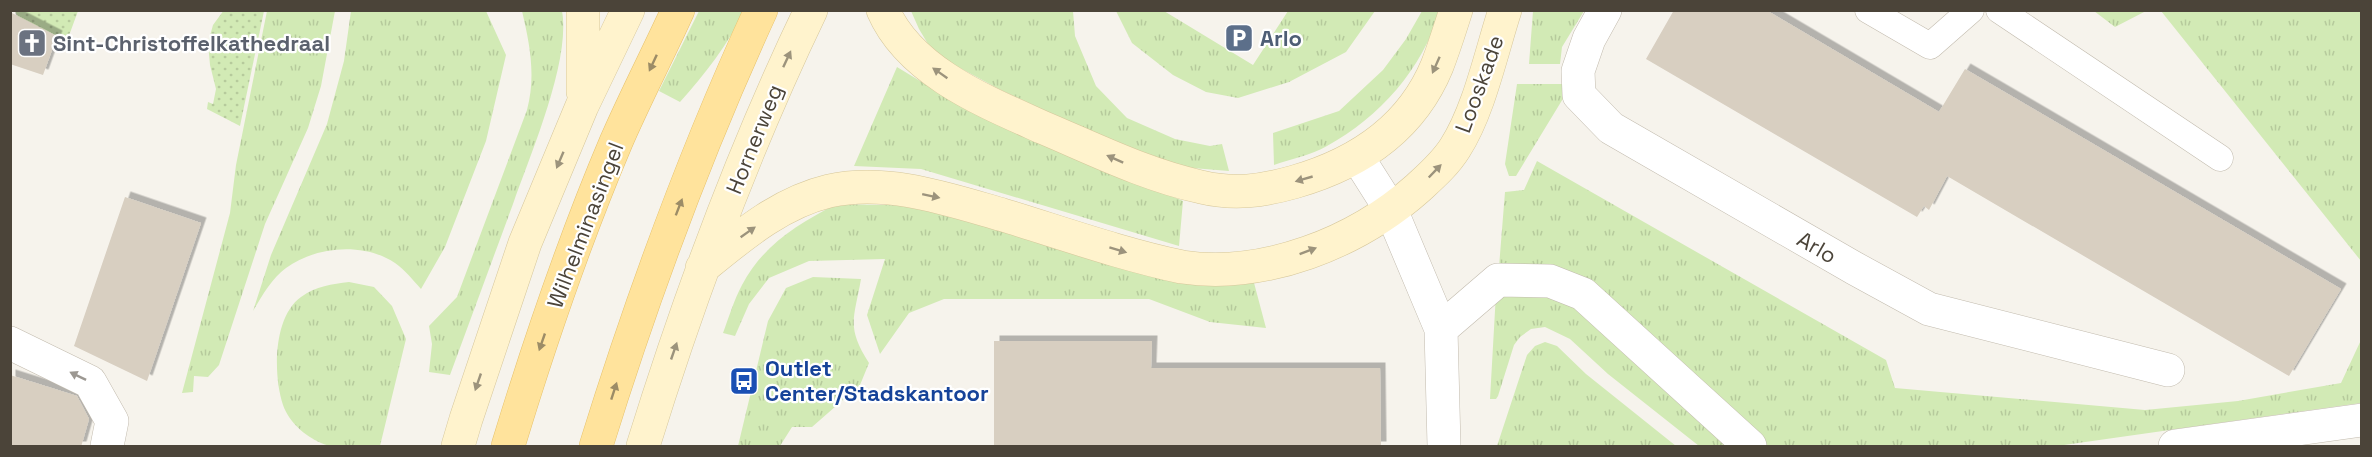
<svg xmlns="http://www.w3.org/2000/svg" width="2372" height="457" viewBox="0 0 2372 457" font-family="'Space Grotesk',sans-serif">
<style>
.grass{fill:url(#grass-tufts)}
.garden{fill:url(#garden-dots)}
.building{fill:#d8cfc1;filter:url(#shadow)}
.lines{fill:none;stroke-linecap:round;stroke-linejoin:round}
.lane-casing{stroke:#c2bbae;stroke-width:27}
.street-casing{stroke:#c2bbae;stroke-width:34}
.secondary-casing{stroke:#d6c79b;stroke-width:34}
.primary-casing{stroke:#e6c16a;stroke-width:34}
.lane{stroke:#fff;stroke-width:26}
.street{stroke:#fff;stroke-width:33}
.secondary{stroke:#fff3cd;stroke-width:33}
.primary{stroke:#ffe39c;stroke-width:33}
.oneway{fill:#9c937c}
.oneway2{fill:#9c8c66}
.oneway3{fill:#9c9892}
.labels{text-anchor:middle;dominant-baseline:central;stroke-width:4.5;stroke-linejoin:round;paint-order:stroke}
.service-label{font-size:22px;font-weight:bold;fill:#4e5e75;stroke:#fff;text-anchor:start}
.worship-label{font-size:22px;font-weight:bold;fill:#5b616d;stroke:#fff;text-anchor:start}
.street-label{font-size:22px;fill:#4b4439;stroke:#fff}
.transit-label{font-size:22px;font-weight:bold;fill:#164399;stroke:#fff;text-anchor:start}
</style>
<defs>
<pattern id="grass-tufts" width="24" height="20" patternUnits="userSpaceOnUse" patternTransform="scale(1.5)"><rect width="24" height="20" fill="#d2eab5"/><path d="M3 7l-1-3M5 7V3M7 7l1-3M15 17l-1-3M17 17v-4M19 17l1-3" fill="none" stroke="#b6ca9c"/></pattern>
<pattern id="garden-dots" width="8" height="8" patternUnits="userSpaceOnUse" patternTransform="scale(1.5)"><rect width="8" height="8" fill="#d2eab5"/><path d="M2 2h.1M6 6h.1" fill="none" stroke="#b6ca9c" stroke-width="1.8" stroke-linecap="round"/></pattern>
<filter id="shadow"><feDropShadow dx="5.5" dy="-5.5" stdDeviation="0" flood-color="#0004"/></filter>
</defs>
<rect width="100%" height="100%" fill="#f6f3ec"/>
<path class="grass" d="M267,11H335L321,86L308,128L265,224L219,365L208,377L194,376L193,392L182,393L230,213L236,165Z
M351,11H486L506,55L486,141L445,247L421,289C413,280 405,270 395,263C364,242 316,246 286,268C272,278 262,296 253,311L271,255L327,124L344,61Z
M522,11H562C571,61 530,155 513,204C492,261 471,318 450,375L429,372L432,344L429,326L457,297L527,110C536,76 530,45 522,11Z
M699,11H744C728,45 705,74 680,102L659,91Z
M911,11H1073L1075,36L1096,86L1127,118L1175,139L1210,146L1222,144L1229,171L1180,167L1132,152L999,89L934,54L919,29Z
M1116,11H1164L1253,65L1288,11H1375L1346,52L1289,82L1238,98L1206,92L1173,75L1132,43Z
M1422,11H1440C1422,69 1380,117 1327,146C1311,155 1291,159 1274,165L1273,133L1339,111L1383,70L1406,39Z
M1533,11H1584L1562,47L1560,64H1529Z
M2094,11V10L2146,11L2115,27Z
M2161,11H2361V261Z
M897,67L948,98L1183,201L1179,246L921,169L854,166Z
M1517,84H1562L1564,97L1516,176H1509L1505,164Z
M1537,161L1886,360L1895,388L2145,410L2238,401L2341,383L2361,340V403L2057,446H1766L1590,285L1499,267L1505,192L1524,190Z
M836,204L933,206L1253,279L1266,328L1210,322L1149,299H944L909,313L880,354L867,315L885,259L809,261L769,278L749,304L735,336L723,333C729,317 734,300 742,285C764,244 797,225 836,204Z
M813,277L861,279C854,319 846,327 869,363L860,385L812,427H792L780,446H738L768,321L786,288Z
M349,282L374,287L392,306L406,339L380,446C362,447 338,451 321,443C305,436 289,422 283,405C273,375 273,317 301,297C316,286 332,284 349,282Z
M1496,293L1541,295L1574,304L1729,446H1699L1608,374L1570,339L1545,327L1531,329L1520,337L1514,345L1498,396L1496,399H1490Z
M1545,342L1557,346L1586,374L1676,446H1497L1527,355L1535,346Z"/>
<path class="garden" d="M224,10L264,11L240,126L207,109L208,102L213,104L216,89L210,65L208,43L213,25Z
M15,11H78L67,41L53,35L25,31Z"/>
<path class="building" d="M1674,10H1766L1939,112L1965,69L2341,289L2289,376L1947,176L1929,210L1924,206L1917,217L1646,59Z
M10,12L57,36L43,75L10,64Z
M125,197L201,223L147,381L74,346Z
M994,341H1152L1151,368H1380L1381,447H994Z
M10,375L77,396L89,419L81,447H10Z"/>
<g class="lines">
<g class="lane-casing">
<path id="lane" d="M1868,10L1930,46L1971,10
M1999,10L2220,158"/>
</g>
<g class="street-casing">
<path id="street" d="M1605,10L1589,39L1578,71L1579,95L1611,128L1854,268L1929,309L2168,370
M1358,158L1391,210L1441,329L1444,446
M1441,329L1498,280L1550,281L1583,294L1750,446
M10,343L90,382L112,421L107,446
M2175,446L2362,420"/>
</g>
<g class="secondary-casing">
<path id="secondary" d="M583,10V92
M883,10C910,72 986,102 1044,128C1096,150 1146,175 1201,187C1234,195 1262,191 1294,182C1357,164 1411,129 1437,66C1444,48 1450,29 1456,10
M702,268C740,237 779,203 829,191C887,178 947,199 1003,215C1062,233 1121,254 1182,267C1265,279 1356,243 1418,188C1431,176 1445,164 1455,148C1479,111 1491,53 1505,10
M458,446L466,419L525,243L582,106L628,10
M643,446C689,298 743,151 811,10"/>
</g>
<g class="primary-casing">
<path id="primary" d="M508,446C539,344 574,241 616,142C635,98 658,54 678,10
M596,446C642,298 696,151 761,10"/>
</g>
<use href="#lane" class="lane"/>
<use href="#street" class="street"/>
<use href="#secondary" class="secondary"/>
<use href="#primary" class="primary"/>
</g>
<defs><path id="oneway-solid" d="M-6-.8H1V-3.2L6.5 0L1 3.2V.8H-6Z" transform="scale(1.5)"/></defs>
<g class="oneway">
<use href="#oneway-solid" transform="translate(787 59) rotate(-65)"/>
<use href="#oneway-solid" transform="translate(1436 65) rotate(114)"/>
<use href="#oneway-solid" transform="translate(940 73) rotate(-145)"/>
<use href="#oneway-solid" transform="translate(1115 159) rotate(-156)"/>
<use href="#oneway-solid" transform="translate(560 160) rotate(113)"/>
<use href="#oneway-solid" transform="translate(1435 171) rotate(-46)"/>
<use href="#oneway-solid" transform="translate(1304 179) rotate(164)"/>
<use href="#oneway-solid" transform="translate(931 196) rotate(12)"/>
<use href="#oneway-solid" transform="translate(748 232) rotate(-35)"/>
<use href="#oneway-solid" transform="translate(1118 250) rotate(17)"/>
<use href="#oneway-solid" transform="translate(1308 251) rotate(-21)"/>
<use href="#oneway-solid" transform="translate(674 351) rotate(-71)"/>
<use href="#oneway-solid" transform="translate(478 382) rotate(109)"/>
</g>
<g class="oneway2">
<use href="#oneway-solid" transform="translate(653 63) rotate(115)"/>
<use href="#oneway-solid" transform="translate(679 207) rotate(-69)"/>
<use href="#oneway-solid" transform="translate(542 342) rotate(109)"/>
<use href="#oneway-solid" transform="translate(614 391) rotate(-72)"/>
</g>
<use class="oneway3" href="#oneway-solid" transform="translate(78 376) rotate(-154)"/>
<defs>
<g id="parking-square" transform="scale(1.5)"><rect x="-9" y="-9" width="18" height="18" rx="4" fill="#5c6f8a" stroke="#fff"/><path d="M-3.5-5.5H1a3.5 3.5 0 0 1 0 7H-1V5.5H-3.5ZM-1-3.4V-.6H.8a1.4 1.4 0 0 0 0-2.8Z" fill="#fff"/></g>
<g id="church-square" transform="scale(1.5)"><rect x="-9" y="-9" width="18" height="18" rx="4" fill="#6b7280" stroke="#fff"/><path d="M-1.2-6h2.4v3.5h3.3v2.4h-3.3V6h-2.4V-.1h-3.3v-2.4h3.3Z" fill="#fff"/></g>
<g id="bus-square" transform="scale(1.5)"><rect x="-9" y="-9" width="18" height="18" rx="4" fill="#1a4fb4" stroke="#fff"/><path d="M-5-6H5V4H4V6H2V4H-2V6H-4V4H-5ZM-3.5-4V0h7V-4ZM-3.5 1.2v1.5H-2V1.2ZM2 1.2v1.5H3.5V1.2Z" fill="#fff"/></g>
</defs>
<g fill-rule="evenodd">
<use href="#parking-square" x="1239" y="38"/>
<use href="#church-square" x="32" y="43"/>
<use href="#bus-square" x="744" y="381"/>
</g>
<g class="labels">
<g class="service-label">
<text x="1260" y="38">Arlo</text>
</g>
<g class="worship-label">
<text x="53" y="43">Sint-Christoffelkathedraal</text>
</g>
<g class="street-label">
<text transform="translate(1479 84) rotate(-70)">Looskade</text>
<text transform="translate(754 139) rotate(-68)">Hornerweg</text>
<text transform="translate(585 225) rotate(-69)">Wilhelminasingel</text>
<text transform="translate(1817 247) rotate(30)">Arlo</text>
</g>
<g class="transit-label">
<text x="765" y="368">Outlet<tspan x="765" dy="25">Center/Stadskantoor</tspan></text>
</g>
</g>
<rect width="2372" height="457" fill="none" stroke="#4b4439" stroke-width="24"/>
</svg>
